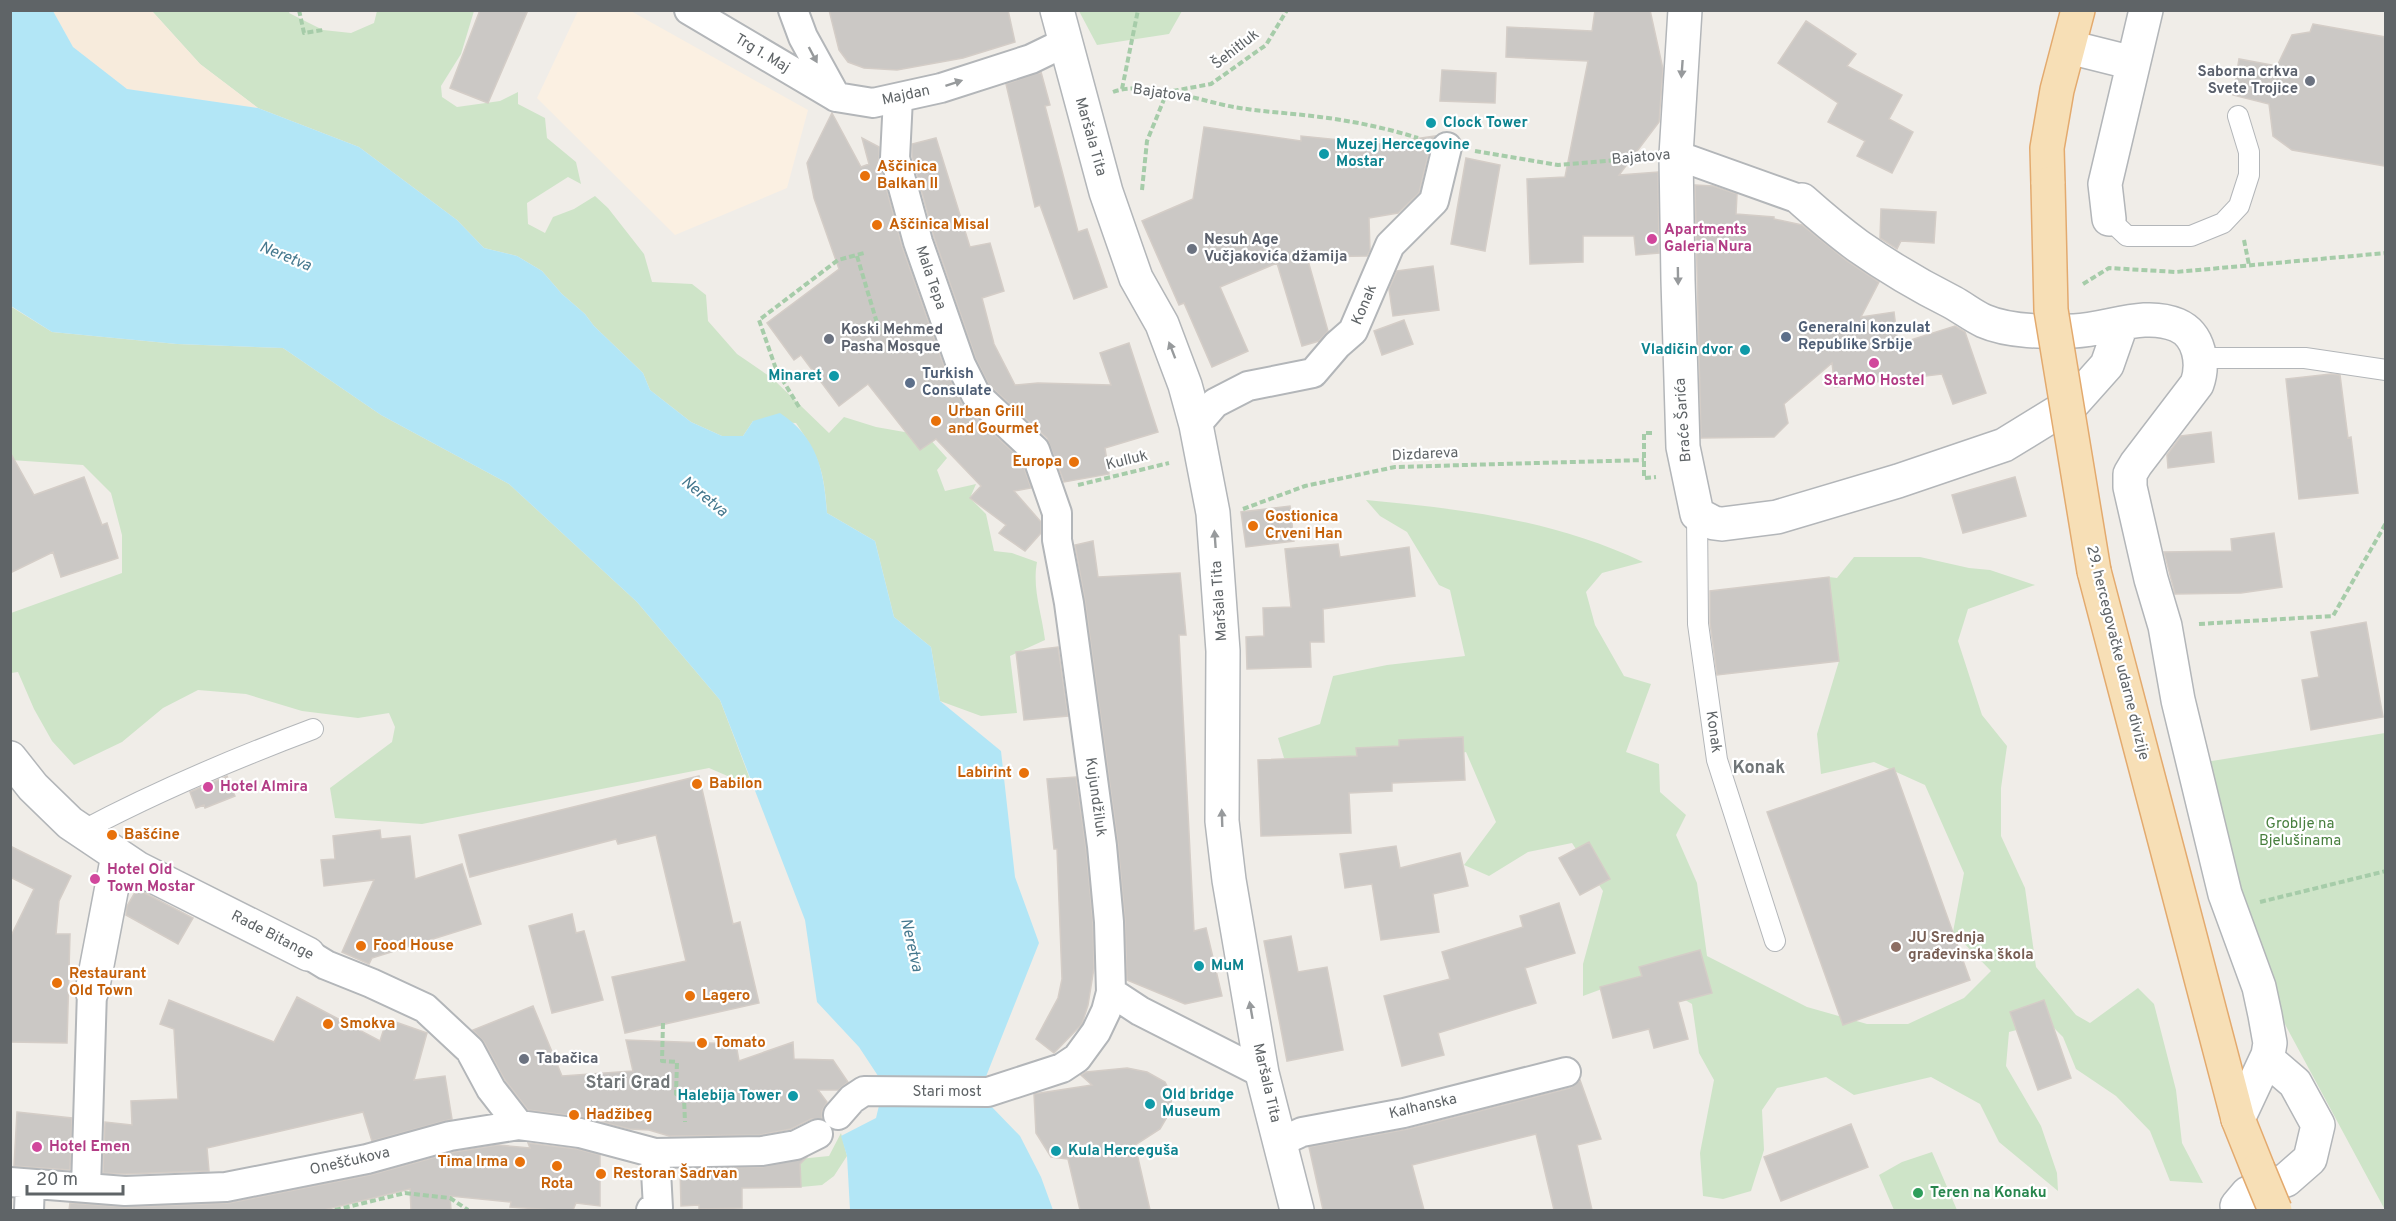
<svg xmlns="http://www.w3.org/2000/svg" width="2396" height="1221" viewBox="0 0 2396 1221" font-family="Overpass,sans-serif">
<style>
.commercial{fill:#fbf0e2}
.green{fill:#cee4c8}
.sand{fill:#f7ebdc}
.water{fill:#b2e6f6}
.building{fill:#cbc8c5;stroke:#d4cdc7;stroke-width:1.5}
.lines{fill:none;stroke-linecap:round;stroke-linejoin:round}
.service-casing{stroke:#b3b6b9;stroke-width:22}
.pedestrian-casing{stroke:#b3b6b9;stroke-width:32}
.minor-casing{stroke:#b3b6b9;stroke-width:36}
.tertiary-casing{stroke:#b3b6b9;stroke-width:36}
.primary-casing{stroke:#e3aa6e;stroke-width:36}
.path{stroke:#a6cca9;stroke-width:4;stroke-dasharray:6 3;stroke-linecap:butt}
.service{stroke:#fff;stroke-width:20}
.pedestrian{stroke:#fff;stroke-width:28}
.minor{stroke:#fff;stroke-width:33}
.tertiary{stroke:#fff;stroke-width:33}
.primary{stroke:#f7dfb6;stroke-width:33}
.primary-bridge-casing{stroke:#e3aa6e;stroke-width:36;stroke-linecap:butt}
.primary-bridge{stroke:#f7dfb6;stroke-width:33}
.oneway{fill:#979a9c}
.worship-dot{fill:#6b7280;stroke:#fff;stroke-width:2}
.culture-dot{fill:#0f9aa8;stroke:#fff;stroke-width:2}
.food-dot{fill:#e8710a;stroke:#fff;stroke-width:2}
.hotel-dot{fill:#d1479c;stroke:#fff;stroke-width:2}
.service-dot{fill:#5c6f8a;stroke:#fff;stroke-width:2}
.education-dot{fill:#8d6e63;stroke:#fff;stroke-width:2}
.leisure-dot{fill:#2e9e5b;stroke:#fff;stroke-width:2}
.labels{text-anchor:middle;dominant-baseline:central;stroke-width:4.5;stroke-linejoin:round;paint-order:stroke}
.street-label{font-size:15px;fill:#5f6467;stroke:#fff}
.worship-label{font-size:15px;font-weight:bold;fill:#5b616d;stroke:#fff;text-anchor:start}
.culture-label{font-size:15px;font-weight:bold;fill:#0d838f;stroke:#fff;text-anchor:start}
.food-label{font-size:15px;font-weight:bold;fill:#c56008;stroke:#fff;text-anchor:start}
.hotel-label{font-size:15px;font-weight:bold;fill:#b23c85;stroke:#fff;text-anchor:start}
.service-label{font-size:15px;font-weight:bold;fill:#4e5e75;stroke:#fff;text-anchor:start}
.park-label{font-size:15px;fill:#487f3e;stroke:#fff}
.education-label{font-size:15px;font-weight:bold;fill:#785e54;stroke:#fff;text-anchor:start}
.leisure-label{font-size:15px;font-weight:bold;fill:#27864d;stroke:#fff;text-anchor:start}
.water-label{font-size:16px;font-style:italic;fill:#45788e;stroke:#fff}
.quarter-label{font-size:18px;font-weight:bold;fill:#717678;stroke:#fff}
</style>
<rect width="100%" height="100%" fill="#f0ede8"/>
<path class="commercial" d="M629,10L808,110L787,188L675,235L537,98L578,11Z"/>
<path class="green" d="M152,11H290L289,13L323,30L351,33L374,23L377,11H474L461,54L441,86L442,97L457,107L500,101L518,92V104L545,118L547,138L576,162L581,184L568,177L527,203L528,224L545,233L553,217L574,209L595,196L608,208L644,254L652,282L692,284L706,295L708,321L737,354L772,378L829,433L844,417L876,427L927,436L947,458L937,470L945,491L976,484L970,498L986,514L994,551L1012,553L1037,562C1032,589 1042,614 1045,640L1010,656L1017,713L981,716L940,701L931,647L894,617L875,541L827,513C824,471 820,458 796,423L753,421L743,436H722L691,422L650,390L643,373L594,326L585,314L562,294L542,271L517,256L484,248L457,220L359,147L258,108L200,64Z
M1079,11H1182L1169,34L1097,45Z
M10,306L52,332L177,344L283,348L381,415L509,484L637,602L720,700L753,787L709,768L422,824L335,818L330,788L392,742L395,727L389,713L358,718L302,711L246,694L198,690L163,708L122,742L74,765L52,741L34,709L18,672L11,673V613L122,573V535L111,493L83,465L11,460Z
M1366,500C1463,509 1554,520 1643,562L1602,573L1586,592L1595,625L1624,676L1651,684L1626,752L1659,764L1660,792L1686,815L1676,835L1697,883L1707,956L1807,1007L1867,1024H1908L1964,998L1991,971L1953,932L1964,873L1925,785L1874,762L1821,774L1817,734L1839,661L1829,577L1837,578L1854,557H1920L1969,568L1990,570L2035,585L1968,609L1958,641L1982,715L2007,746L2001,788V836L2025,888L2036,967L2076,1015L2090,1023L2138,988L2154,1004L2176,1090L2182,1143L2203,1183L2170,1181L2150,1131L2116,1096L2076,1069L2063,1037L2048,1022L2009,1032L2006,1066L2041,1126L2057,1173L2058,1191L1999,1142L1980,1104L1931,1077L1854,1095L1826,1077L1777,1088L1762,1110L1764,1150L1751,1191L1723,1199L1703,1196L1700,1153L1714,1080L1699,1053L1692,1004L1675,994L1610,986L1583,996V964L1603,891L1572,843L1528,852L1489,876L1464,865L1496,822L1466,752L1365,775L1284,758L1278,738L1320,724L1333,676L1387,665L1465,656L1450,590L1439,585L1407,532L1380,516Z
M2385,733V1210L2273,1002L2187,765Z
M841,1133L847,1156L834,1176L822,1185L801,1187L799,1159L829,1156Z
M1932,1152L1957,1210H1894L1879,1175L1902,1162Z"/>
<path class="sand" d="M53,11H152L200,64L258,108L127,89L73,47Z"/>
<path class="water" d="M10,11H53L73,47L127,89L258,108L359,147L457,220L484,248L517,256L542,271L562,294L585,314L594,326L643,373L650,390L691,422L722,436H743L753,421L780,413C818,438 824,471 827,513L875,541L894,617L931,647L940,701L1001,751L1015,877L1039,943L985,1079L989,1104L1020,1136L1041,1177L1053,1210H850L847,1156L841,1136L876,1118L884,1085L859,1047L817,1002L805,920L720,700L637,602L509,484L381,415L283,348L177,344L52,332L11,306Z"/>
<path class="building" d="M480,10H528L488,103L450,88Z
M829,10H1008L1015,42L963,58L897,70L864,68L848,62L839,50Z
M1595,10H1650L1663,69L1659,122L1619,175L1658,172L1659,253L1636,255L1634,236H1583V262L1530,264L1527,179L1565,177L1588,61L1506,57L1507,27L1592,31Z
M1806,21L1856,54L1847,66L1902,95L1889,119L1913,132L1892,173L1857,156L1865,141L1828,122L1838,103L1778,63Z
M2313,24L2385,37V166L2292,150L2273,136L2269,104L2233,95L2239,59L2277,66L2292,35L2310,32Z
M1442,70L1496,73L1495,103L1440,101Z
M1041,72L1050,105L1045,106L1078,232L1087,229L1107,287L1074,299L1040,205L1035,207L1006,84Z
M832,113L861,167L869,164L862,138L879,147V162L902,246L946,372L964,407L1021,459L1031,488L1014,491L1041,522V533L1025,551L999,533L1006,525L970,498L981,486L936,439L920,450L868,384L839,406L801,355L794,360L767,323L839,269L814,198L807,163Z
M1204,127L1301,141V136L1380,144L1435,136L1431,143L1419,193L1398,213L1369,218L1370,250L1367,256L1307,257L1328,331L1319,341L1302,346L1277,263L1220,287L1248,351L1212,367L1184,303L1179,305L1142,221L1193,199Z
M936,138L970,247L990,243L1004,291L982,298L994,344L1015,385L1038,383L1111,385L1100,353L1129,343L1158,432L1105,448L1109,474L1064,482L1047,438L989,385L976,359L934,237L912,156V144Z
M1466,158L1500,165L1485,251L1451,244Z
M1695,185L1713,186L1737,194L1736,214L1774,217V219L1802,225L1847,261L1879,282L1861,317L1894,312L1898,344L1955,326L1965,332L1986,393L1953,404L1942,374L1835,387L1832,363L1784,404L1788,423L1774,437L1701,438Z
M1881,209L1936,212L1934,243L1901,241L1897,249L1880,238Z
M1433,266L1439,310L1393,316L1389,289L1397,271Z
M1404,320L1413,344L1382,355L1374,331Z
M2331,374L2340,375L2348,438L2351,437L2358,493L2299,499L2286,379Z
M2211,432L2214,462L2168,468L2167,455L2181,436Z
M10,452L34,495L84,477L102,525L107,523L118,558L61,577L53,552L10,573Z
M2015,477L2026,516L1963,533L1952,495Z
M1290,506L1294,541L1246,547L1241,512Z
M2274,533L2282,587L2241,593L2175,594L2164,552L2232,551L2231,539Z
M1093,541L1098,577L1180,573L1186,635H1179L1194,931L1206,928L1222,996L1185,1004L1127,980L1125,920L1118,844L1085,601L1075,545Z
M1338,544L1340,557L1409,547L1415,596L1323,609L1324,642H1310L1311,667L1247,669L1246,637L1264,636L1263,608L1291,607L1285,549Z
M1829,577L1839,661L1717,675L1710,623V591Z
M2366,622L2383,717L2311,730L2302,680L2319,677L2311,632Z
M1058,647L1068,716L1024,720L1016,652Z
M1463,737L1465,780L1392,783V791L1349,793L1351,833L1261,836L1258,760L1357,756L1356,748L1399,746V740Z
M1894,768L1970,980L1843,1025L1767,812Z
M227,776L235,796L205,808L204,805L196,808L190,792Z
M699,776L733,924L740,922L759,1003L625,1033L612,977L686,961L656,835L618,844L616,839L470,877L459,835Z
M1076,777L1086,848L1093,923L1094,968L1088,1005L1082,1024L1054,1053L1036,1039L1058,998L1062,979L1057,849H1054L1047,779Z
M380,830L381,839L410,836L415,879L462,864L481,924L372,958L369,964L342,952L374,880L324,886L321,860L335,859L333,836Z
M1589,842L1610,879L1580,895L1559,858Z
M10,846L71,876L59,901L56,934H70L67,1043L10,1042V938L34,889L10,877Z
M1396,846L1400,868L1460,853L1468,886L1433,894L1439,932L1381,940L1372,884L1345,888L1340,854Z
M137,889L193,918L178,944L126,915L127,906Z
M1559,903L1575,953L1525,968L1536,1003L1438,1033L1444,1055L1402,1066L1384,996L1450,979L1442,952L1523,927L1520,916Z
M572,914L576,933L584,931L603,1000L552,1013L529,926Z
M1291,936L1298,972L1327,967L1343,1050L1287,1061L1264,941Z
M1700,950L1712,993L1678,1002L1688,1039L1654,1048L1649,1029L1613,1038L1600,987L1642,976L1639,967Z
M297,997L380,1041L387,1019L427,1033L414,1080L445,1076L452,1119L372,1141L363,1112L207,1148L209,1171L125,1174L103,1173L105,1122L132,1125L131,1101L178,1099L174,1029L160,1024L169,1000L274,1042Z
M2044,1000L2071,1078L2038,1090L2010,1012Z
M533,1006L562,1076L633,1071L626,1040L736,1044L739,1061L793,1042L794,1059L833,1060L848,1082L838,1090H818L827,1102L822,1111V1119H811L791,1129L760,1135L669,1136L649,1130L630,1129L582,1117L528,1110L505,1080L484,1042L473,1030Z
M1127,1068L1147,1072L1165,1082L1172,1096L1170,1112L1160,1129L1135,1145L1150,1210H1080L1068,1159L1051,1157L1036,1133L1034,1094L1092,1085L1081,1075L1086,1072Z
M1580,1080L1601,1139L1577,1145L1592,1210H1554L1536,1134L1412,1165L1424,1210H1323L1309,1147L1408,1129L1570,1088Z
M17,1112L72,1118L70,1170L14,1166Z
M1851,1124L1868,1167L1781,1201L1764,1157Z
M528,1143L577,1149L600,1155V1206L576,1203L573,1210H555L510,1207L511,1202L450,1196L451,1210H411L410,1189L324,1210H69L70,1203L126,1207L229,1203L370,1175L454,1152L498,1145L530,1148Z
M806,1158L800,1164L801,1187L742,1188V1208L699,1209V1205L681,1206L680,1169L762,1167Z"/>
<g class="lines">
<g class="service-casing">
<path id="service" d="M2109,219L2127,236H2191L2223,223L2239,206L2249,175V152L2238,116
M2201,358H2305L2386,370
M1697,514L1698,624L1717,760L1775,941
M82,831C157,791 233,759 313,729"/>
</g>
<g class="pedestrian-casing">
<path id="pedestrian" d="M689,10L836,97L873,103L941,88L1031,59L1064,43
M793,10L803,37L836,97
M1676,155L1802,200
M1196,425L1215,403L1248,386L1313,373L1337,345L1353,331L1390,245L1434,201L1447,147
M308,954L326,965L371,983L425,1008L470,1050L491,1089L519,1125
M1111,992L1140,1011L1262,1073
M838,1115L852,1099L864,1091L988,1092L1062,1068L1077,1058L1096,1032L1106,1011L1111,992L1109,922L1102,846L1069,603L1057,540V513L1035,450L976,395L961,365L918,242L895,158L898,98
M1280,1142L1302,1132L1404,1113L1566,1072
M10,1182L125,1191L226,1187L367,1159L450,1136L519,1125L580,1133L655,1153L762,1151L796,1145L818,1134
M86,1188L92,991
M29,1210L30,1184
M651,1210L658,1208L655,1153"/>
</g>
<g class="minor-casing">
<path id="minor" d="M1685,10L1676,155L1678,280L1683,447L1697,514L1714,523L1722,524L1777,517L1898,481L2004,445L2074,402L2107,365L2121,325
M2069,47L2133,63
M1802,200C1820,216 1839,232 1858,246C1888,267 1920,286 1952,302C1963,308 1973,316 1984,321C2009,332 2046,332 2074,331C2108,330 2144,311 2177,325C2200,335 2204,364 2197,384L2136,464L2130,474V487L2151,579L2165,626L2178,700L2225,894L2259,987L2265,1015L2270,1043L2268,1055L2238,1119
M2109,219L2105,184L2146,10
M10,758L33,787L70,823L137,868L308,954
M92,991L118,855
M2239,1210L2237,1206L2248,1193L2286,1180L2310,1159L2318,1125L2295,1083L2267,1059"/>
</g>
<g class="tertiary-casing">
<path id="tertiary" d="M1057,10L1106,192L1136,278L1162,324L1185,385L1196,425L1213,513L1223,651L1222,821L1229,880L1262,1073L1297,1210"/>
</g>
<g class="primary-casing">
<path id="primary" d="M2048,184L2047,148L2057,90L2078,10
M2094,571L2238,1119L2258,1169"/>
</g>
<path class="path" d="M299,10L304,33L323,30
M1122,89L1138,10
M1113,92C1145,80 1200,101 1234,107C1262,112 1291,113 1320,117C1353,121 1386,128 1418,138
M1475,151L1558,165L1643,158
M1142,190L1147,141L1167,92L1211,84L1266,45L1287,10
M2244,240L2249,265
M857,256L880,333
M2083,284L2109,268L2176,272L2386,253
M799,407L776,369L759,320L838,260L864,253
M1652,433H1644V478L1656,477
M1078,485L1169,463
M1243,509L1305,486L1395,467L1644,460
M2199,624L2333,616L2386,523
M2260,902L2386,871
M663,1023L662,1061L677,1062L676,1094L684,1098L685,1122
M335,1210L405,1193L450,1198L468,1210"/>
<use href="#service" class="service"/>
<use href="#pedestrian" class="pedestrian"/>
<use href="#minor" class="minor"/>
<use href="#tertiary" class="tertiary"/>
<use href="#primary" class="primary"/>
<g class="primary-bridge-casing">
<path id="primary-bridge" d="M2048,184L2051,310L2094,571
M2258,1169L2275,1210"/>
</g>
<use href="#primary-bridge" class="primary-bridge"/>
</g>
<defs><path id="oneway-solid" d="M-6-.8H1V-3.2L6.5 0L1 3.2V.8H-6Z" transform="scale(1.5)"/></defs>
<g class="oneway">
<use href="#oneway-solid" transform="translate(813 55) rotate(62)"/>
<use href="#oneway-solid" transform="translate(1682 69) rotate(94)"/>
<use href="#oneway-solid" transform="translate(954 83) rotate(-18)"/>
<use href="#oneway-solid" transform="translate(1678 276) rotate(89)"/>
<use href="#oneway-solid" transform="translate(1172 350) rotate(-111)"/>
<use href="#oneway-solid" transform="translate(1215 539) rotate(-94)"/>
<use href="#oneway-solid" transform="translate(1222 818) rotate(-92)"/>
<use href="#oneway-solid" transform="translate(1251 1010) rotate(-100)"/>
</g>
<g class="worship-dot">
<circle cx="2310" cy="81" r="6"/>
<circle cx="1192" cy="249" r="6"/>
<circle cx="829" cy="339" r="6"/>
<circle cx="524" cy="1059" r="6"/>
</g>
<g class="culture-dot">
<circle cx="1431" cy="123" r="6"/>
<circle cx="1324" cy="154" r="6"/>
<circle cx="1745" cy="350" r="6"/>
<circle cx="834" cy="376" r="6"/>
<circle cx="1199" cy="966" r="6"/>
<circle cx="793" cy="1096" r="6"/>
<circle cx="1150" cy="1104" r="6"/>
<circle cx="1056" cy="1151" r="6"/>
</g>
<g class="food-dot">
<circle cx="865" cy="176" r="6"/>
<circle cx="877" cy="225" r="6"/>
<circle cx="936" cy="421" r="6"/>
<circle cx="1074" cy="462" r="6"/>
<circle cx="1253" cy="526" r="6"/>
<circle cx="1024" cy="773" r="6"/>
<circle cx="697" cy="784" r="6"/>
<circle cx="112" cy="835" r="6"/>
<circle cx="361" cy="946" r="6"/>
<circle cx="57" cy="983" r="6"/>
<circle cx="690" cy="996" r="6"/>
<circle cx="328" cy="1024" r="6"/>
<circle cx="702" cy="1043" r="6"/>
<circle cx="574" cy="1115" r="6"/>
<circle cx="520" cy="1162" r="6"/>
<circle cx="557" cy="1166" r="6"/>
<circle cx="601" cy="1174" r="6"/>
</g>
<g class="hotel-dot">
<circle cx="1652" cy="239" r="6"/>
<circle cx="1874" cy="363" r="6"/>
<circle cx="208" cy="787" r="6"/>
<circle cx="95" cy="879" r="6"/>
<circle cx="37" cy="1147" r="6"/>
</g>
<g class="service-dot">
<circle cx="1786" cy="337" r="6"/>
<circle cx="910" cy="383" r="6"/>
</g>
<circle class="education-dot" cx="1896" cy="947" r="6"/>
<circle class="leisure-dot" cx="1918" cy="1193" r="6"/>
<g class="labels">
<g class="street-label">
<text transform="translate(1236 50) rotate(-38)">Šehitluk</text>
<text transform="translate(762 54) rotate(31)">Trg 1. Maj</text>
<text transform="translate(1162 94) rotate(8)">Bajatova</text>
<text transform="translate(906 96) rotate(-12)">Majdan</text>
<text transform="translate(1090 137) rotate(74)">Maršala Tita</text>
<text transform="translate(1641 158) rotate(-5)">Bajatova</text>
<text transform="translate(930 278) rotate(71)">Mala Tepa</text>
<text transform="translate(1365 305) rotate(-67)">Konak</text>
<text transform="translate(1684 420) rotate(-94)">Braće Šarića</text>
<text transform="translate(1425 455) rotate(-3)">Dizdareva</text>
<text transform="translate(1127 461) rotate(-14)">Kulluk</text>
<text transform="translate(1220 601) rotate(-94)">Maršala Tita</text>
<text transform="translate(2117 653) rotate(76)">29. hercegovačke udarne divizije</text>
<text transform="translate(1713 732) rotate(82)">Konak</text>
<text transform="translate(1095 797) rotate(82)">Kujundžiluk</text>
<text transform="translate(272 936) rotate(27)">Rade Bitange</text>
<text transform="translate(1266 1083) rotate(77)">Maršala Tita</text>
<text x="947" y="1092">Stari most</text>
<text transform="translate(1423 1107) rotate(-13)">Kalhanska</text>
<text transform="translate(350 1162) rotate(-13)">Oneščukova</text>
</g>
<g class="worship-label">
<text x="2298" y="72" text-anchor="end">Saborna crkva<tspan x="2298" dy="17">Svete Trojice</tspan></text>
<text x="1204" y="240">Nesuh Age<tspan x="1204" dy="17">Vučjakovića džamija</tspan></text>
<text x="841" y="330">Koski Mehmed<tspan x="841" dy="17">Pasha Mosque</tspan></text>
<text x="536" y="1059">Tabačica</text>
</g>
<g class="culture-label">
<text x="1443" y="123">Clock Tower</text>
<text x="1336" y="145">Muzej Hercegovine<tspan x="1336" dy="17">Mostar</tspan></text>
<text x="1733" y="350" text-anchor="end">Vladičin dvor</text>
<text x="822" y="376" text-anchor="end">Minaret</text>
<text x="1211" y="966">MuM</text>
<text x="1162" y="1095">Old bridge<tspan x="1162" dy="17">Museum</tspan></text>
<text x="781" y="1096" text-anchor="end">Halebija Tower</text>
<text x="1068" y="1151">Kula Herceguša</text>
</g>
<g class="food-label">
<text x="877" y="167">Aščinica<tspan x="877" dy="17">Balkan II</tspan></text>
<text x="889" y="225">Aščinica Misal</text>
<text x="948" y="412">Urban Grill<tspan x="948" dy="17">and Gourmet</tspan></text>
<text x="1062" y="462" text-anchor="end">Europa</text>
<text x="1265" y="517">Gostionica<tspan x="1265" dy="17">Crveni Han</tspan></text>
<text x="1012" y="773" text-anchor="end">Labirint</text>
<text x="709" y="784">Babilon</text>
<text x="124" y="835">Bašćine</text>
<text x="373" y="946">Food House</text>
<text x="69" y="974">Restaurant<tspan x="69" dy="17">Old Town</tspan></text>
<text x="702" y="996">Lagero</text>
<text x="340" y="1024">Smokva</text>
<text x="714" y="1043">Tomato</text>
<text x="586" y="1115">Hadžibeg</text>
<text x="508" y="1162" text-anchor="end">Tima Irma</text>
<text x="613" y="1174">Restoran Šadrvan</text>
<text x="557" y="1184" text-anchor="middle">Rota</text>
</g>
<g class="hotel-label">
<text x="1664" y="230">Apartments<tspan x="1664" dy="17">Galeria Nura</tspan></text>
<text x="1874" y="381" text-anchor="middle">StarMO Hostel</text>
<text x="220" y="787">Hotel Almira</text>
<text x="107" y="870">Hotel Old<tspan x="107" dy="17">Town Mostar</tspan></text>
<text x="49" y="1147">Hotel Emen</text>
</g>
<g class="service-label">
<text x="1798" y="328">Generalni konzulat<tspan x="1798" dy="17">Republike Srbije</tspan></text>
<text x="922" y="374">Turkish<tspan x="922" dy="17">Consulate</tspan></text>
</g>
<g class="park-label">
<text x="2300" y="824">Groblje na<tspan x="2300" dy="17">Bjelušinama</tspan></text>
</g>
<g class="education-label">
<text x="1908" y="938">JU Srednja<tspan x="1908" dy="17">građevinska škola</tspan></text>
</g>
<g class="leisure-label">
<text x="1930" y="1193">Teren na Konaku</text>
</g>
<g class="water-label">
<text transform="translate(285 257) rotate(22)">Neretva</text>
<text transform="translate(704 497) rotate(39)">Neretva</text>
<text transform="translate(911 945) rotate(77)">Neretva</text>
</g>
<g class="quarter-label">
<text x="1759" y="768">Konak</text>
<text x="628" y="1083">Stari Grad</text>
</g>
</g>
<rect width="2396" height="1221" fill="none" stroke="#5f6467" stroke-width="24"/>
<path d="M27 1185v9h96v-9" fill="none" stroke="#5f6467" stroke-width="3"/>
<text x="36" y="1185" font-size="18" fill="#5f6467" stroke="#ffffff" stroke-width="4.5" paint-order="stroke">20 m</text>
</svg>
